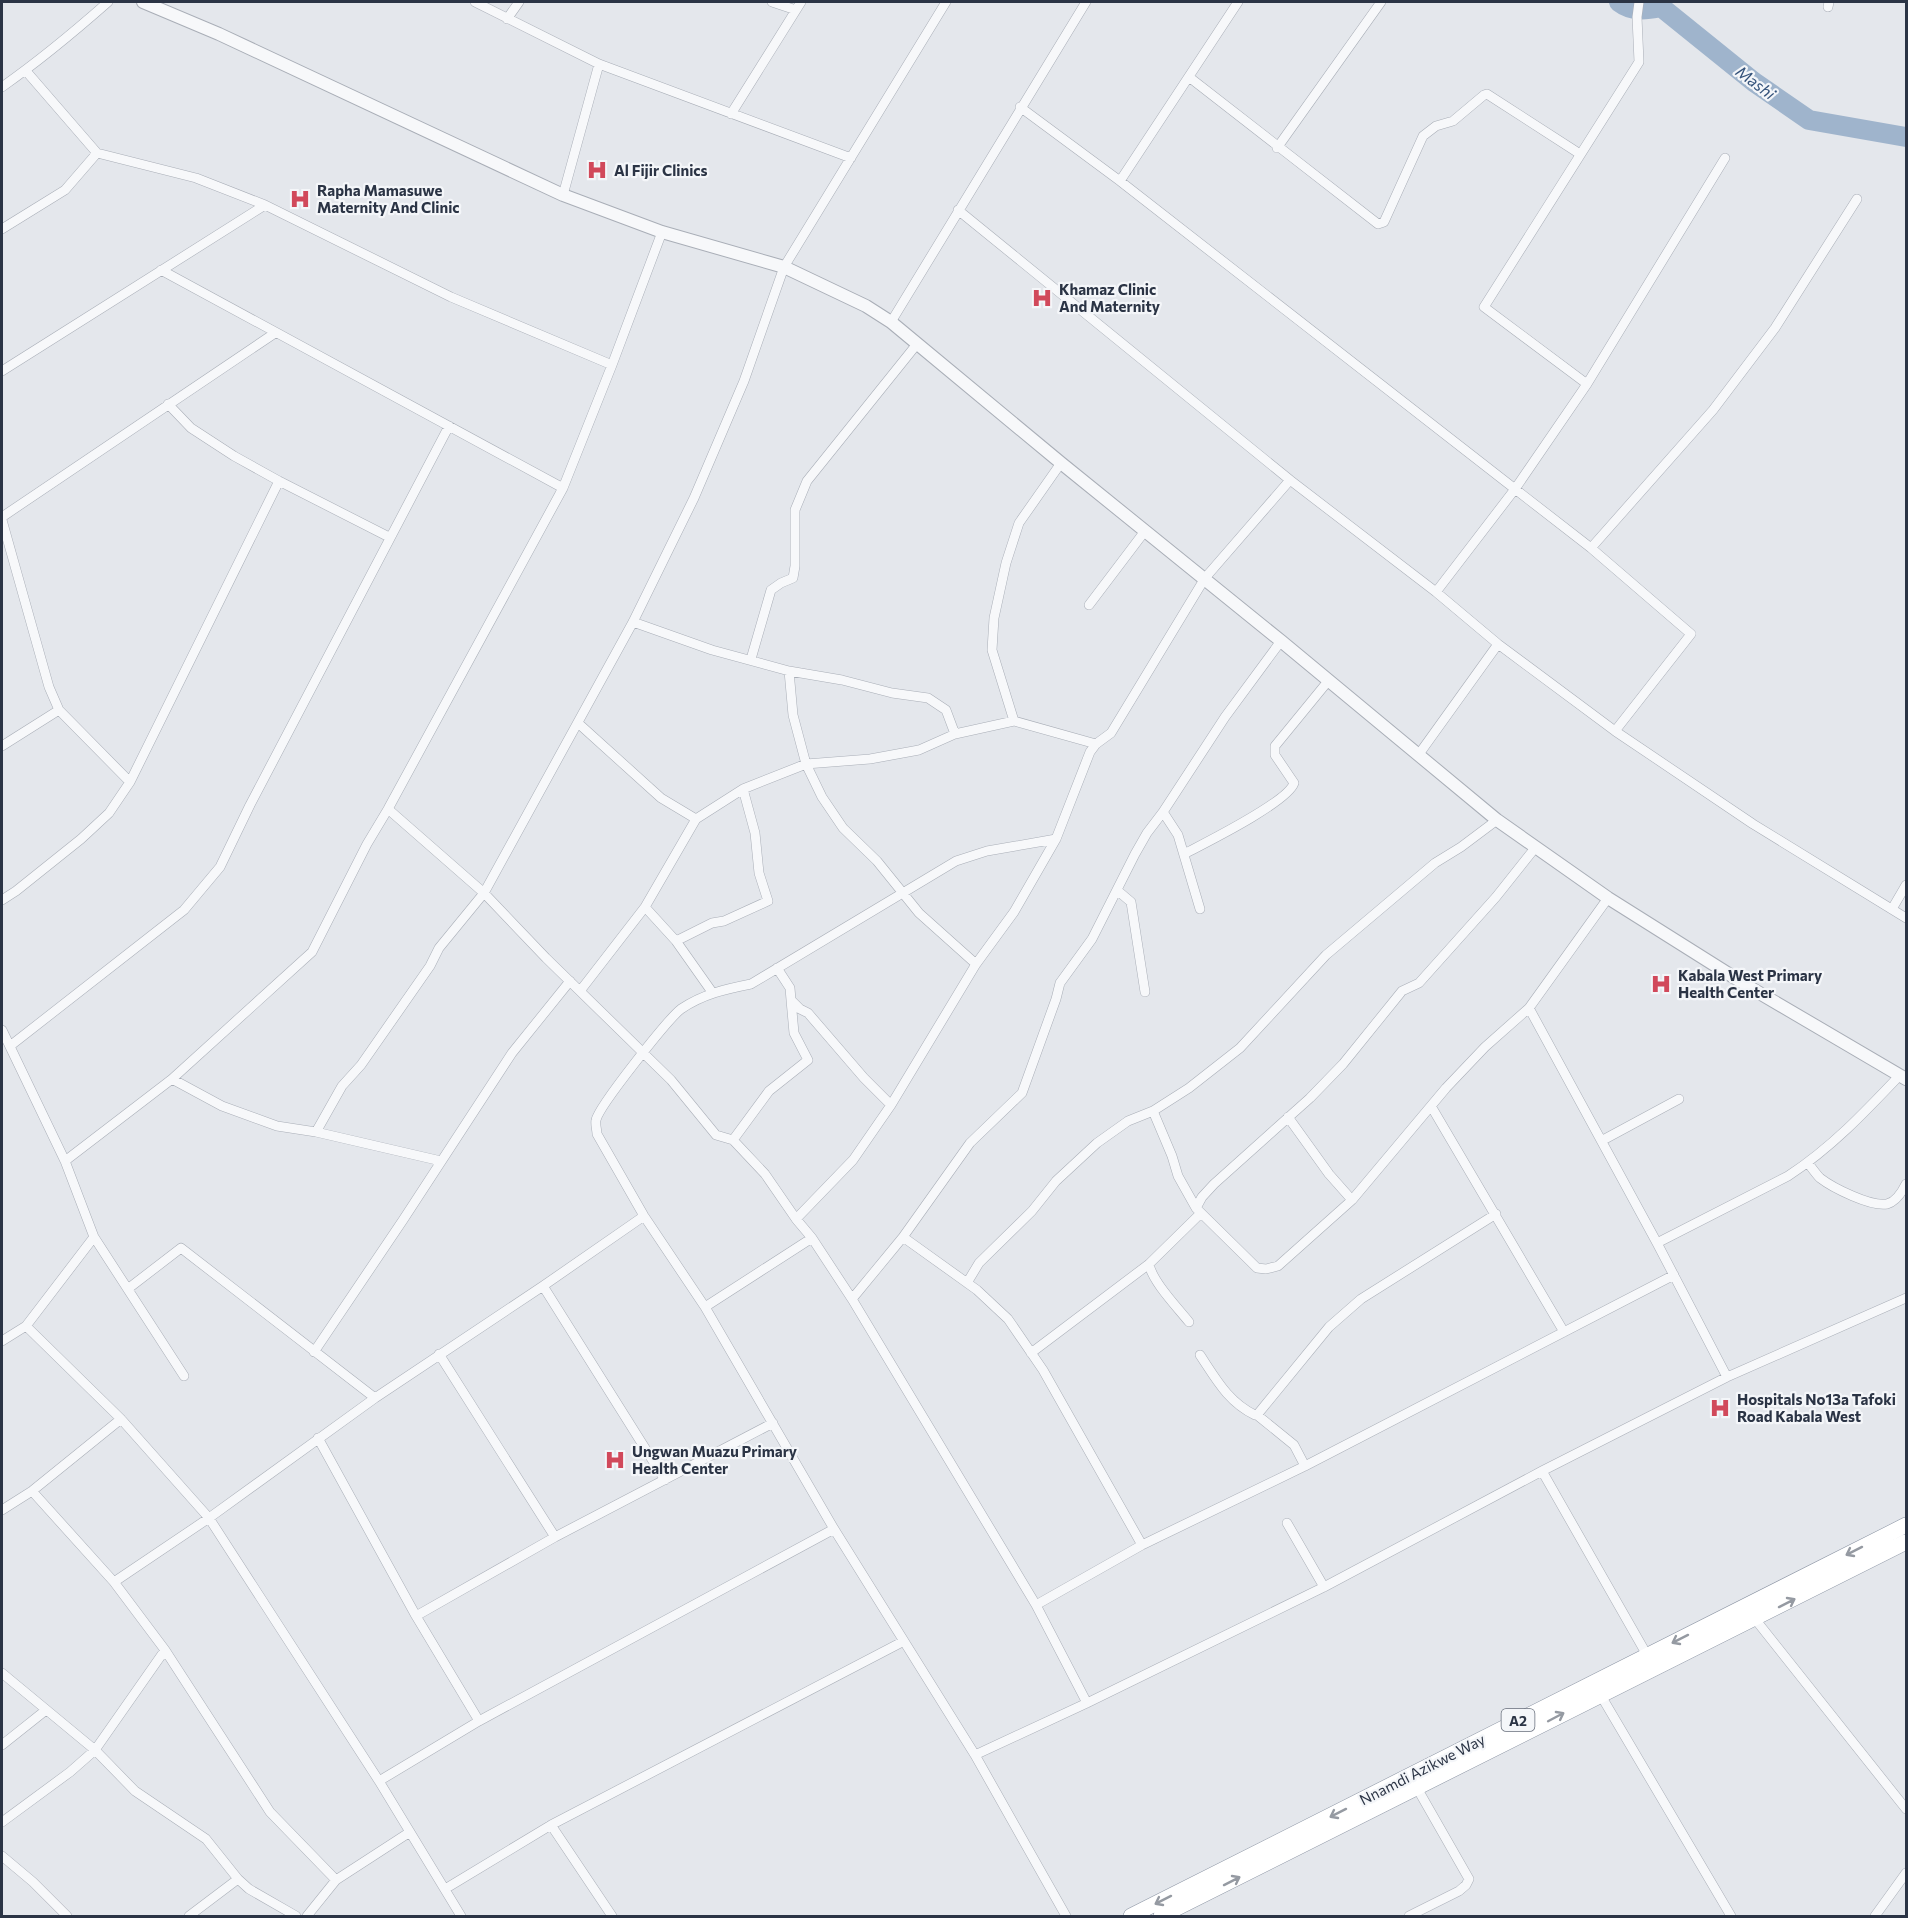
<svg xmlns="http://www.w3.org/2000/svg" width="1908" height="1918" viewBox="0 0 1908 1918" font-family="Commissioner,sans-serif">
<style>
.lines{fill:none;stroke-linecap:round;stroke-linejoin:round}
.river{stroke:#9fb4cc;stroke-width:20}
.minor-casing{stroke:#a9aeb7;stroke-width:10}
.tertiary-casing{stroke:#a9aeb7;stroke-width:14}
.trunk-casing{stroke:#8b94a3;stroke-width:16}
.minor{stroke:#f7f8fa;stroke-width:9}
.tertiary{stroke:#f7f8fa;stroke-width:12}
.trunk{stroke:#fff;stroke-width:15}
.oneway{stroke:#959aa2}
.labels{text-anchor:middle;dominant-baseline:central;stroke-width:4.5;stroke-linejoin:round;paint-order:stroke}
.shield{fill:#f4f6f9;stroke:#676e7b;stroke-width:1.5}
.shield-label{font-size:14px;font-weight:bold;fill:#2b3445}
.poi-label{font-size:15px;font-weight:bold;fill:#2b3445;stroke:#f4f6f9;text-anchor:start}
.street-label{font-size:15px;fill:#2b3445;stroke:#f4f6f9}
.water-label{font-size:16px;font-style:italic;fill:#34527a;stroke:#f4f6f9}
</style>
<rect width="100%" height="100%" fill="#e4e7ec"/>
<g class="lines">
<path class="river" d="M1619,2C1632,12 1646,10 1661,7L1754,82L1809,120L1906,137"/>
<g class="minor-casing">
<path id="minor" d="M475,2L599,64L851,158
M772,2L796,10
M1828,7L1829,2
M507,19L519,2
M26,71L97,153L196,178L265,205L451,297L612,365
M1189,77L1378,224L1384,222L1423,136L1436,126L1453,121L1484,95L1487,94L1580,154
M2,87C39,61 74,32 108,2
M1020,107L1120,181L1515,489L1591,548L1691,634L1615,731
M731,114L801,2
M1277,148L1381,2
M1120,181L1238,2
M563,195L599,64
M958,210L1290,480L1436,592L1498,644L1615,731L1753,824L1906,918
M2,229L65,190L97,153
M161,270L563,488
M891,322L1086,2
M2,371L265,205
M1587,384L1484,307L1639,62L1637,17L1639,2
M168,404L191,428L234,456L279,481L389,537
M2,517L275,333
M2,520L49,687L59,710L130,782
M1591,548L1713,410L1775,328L1857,199
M1436,592L1515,489L1587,384L1725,158
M1089,605L1145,531
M633,622L712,650L789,671L842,680L892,693L928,698L946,710L955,734
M751,659L771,590L781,583L793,578L795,566V510L807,481L917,344
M789,671L793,715L806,764L822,797L843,828L877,861L919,913L976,964
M1014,721L992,650L994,618L1006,563L1019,523L1061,463
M578,723L661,798L696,819
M2,746L59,710
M1419,754L1498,644
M388,809L484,893L546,958L671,1080L716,1135L733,1140L765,1174L796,1219L812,1238L852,1299L1036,1605L1087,1703
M1163,812L1178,835L1200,909
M1056,839L987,851L956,861L751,984C726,989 703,994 681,1009C668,1019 599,1106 596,1120C595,1124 597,1130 597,1134L644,1216L705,1307L834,1529L975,1755L1066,1916
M1184,854C1205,843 1288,802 1294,783L1275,755V746L1329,680
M1118,891L1131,902L1145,992
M2,900L16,891L81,839L109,813L130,782L279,481
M645,907L676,941L712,992
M1892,909L1906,885
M676,941L712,923L724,921L768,901L759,873L755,833L743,789
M777,968L790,988L791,1000L800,1009L808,1013L864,1078L891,1105
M580,991L645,907L696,819L743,789L806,764L870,759L919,750L955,734L1014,721L1096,744
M1529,1008L1657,1243L1727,1377
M2,1030L65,1161L94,1237L184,1376
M10,1046L184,910L220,867L250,805L449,426
M172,1079L222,1106L277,1126L316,1132L441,1161
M1431,1106L1564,1332
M1153,1111L1172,1156L1178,1176L1196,1208L1257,1268L1266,1269L1278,1266L1352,1200L1446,1088L1485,1047L1529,1008L1608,898
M1288,1117L1329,1174L1352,1200
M316,1132L342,1086L361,1065L430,966L439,948L484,893L633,622L694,498L744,381L784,267L946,2
M733,1140L769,1091L808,1060L794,1033L791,1000
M1603,1140L1679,1099
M65,1161L172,1079L312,952L367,844L388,809L563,488L612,365L662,232
M1808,1163C1812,1168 1816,1174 1820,1178C1833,1188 1871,1207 1887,1204C1896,1202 1902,1192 1906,1184
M1196,1208L1202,1197L1214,1184L1310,1098L1343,1064L1402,991L1419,983L1496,897L1535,848
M796,1219L853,1160L891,1105L976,964L1014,912L1056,839L1090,752L1096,744L1111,733L1205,578L1290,480
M903,1237L977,1290L1008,1319L1043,1370L1142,1545
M1657,1243L1788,1176C1831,1148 1865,1112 1900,1075
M1149,1264C1152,1281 1177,1307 1189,1322
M967,1283L979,1263L1032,1211L1056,1181L1097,1143L1128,1121L1153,1111L1189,1088L1240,1048L1326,955L1435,863L1461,847L1497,820
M543,1286L665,1480
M129,1288L181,1248L375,1398
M852,1299L903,1237L970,1143L1022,1093L1056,999L1060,983L1092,939L1135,854L1147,833L1163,812L1225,717L1281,641
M705,1307L812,1238
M26,1326L121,1419L209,1518L379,1781L461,1916
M2,1341L26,1326L94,1237
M314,1352L403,1220L512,1053L570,981
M1031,1353L1149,1264L1201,1213
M439,1354L555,1537
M1200,1355C1216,1379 1228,1402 1255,1415H1257L1294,1445L1305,1466
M1257,1415L1329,1327L1361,1299L1496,1214
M318,1438L416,1616L479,1721
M1542,1471L1647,1655
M32,1491L114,1582L165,1650L270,1812L336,1880
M2,1510L32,1491L121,1419
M1287,1523L1324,1587
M114,1582L209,1518L375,1398L543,1286L644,1216
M1036,1605L1142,1545L1305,1466L1674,1275
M416,1616L555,1537L773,1423
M1755,1619L1906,1809
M2,1673L95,1750L135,1791L206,1839L238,1879L249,1889L296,1916
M1600,1694L1731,1916
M2,1745L46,1710
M975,1755L1087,1703L1324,1587L1542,1471L1727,1377L1906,1298
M379,1781L479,1721L834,1529
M2,1822L70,1772L95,1750L165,1650
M551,1825L612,1916
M2,1856L33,1882L67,1916
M445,1889L551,1825L904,1641
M189,1916L238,1879
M307,1916L336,1880L410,1832
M1409,1916L1459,1891L1466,1885L1469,1879L1417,1788
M1875,1916L1906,1873"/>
</g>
<g class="tertiary-casing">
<path id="tertiary" d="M143,2L219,34L563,195L662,232L784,267L866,306L891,322L1061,463L1281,641L1497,820L1608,898L1751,988L1906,1079"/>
</g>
<g class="trunk-casing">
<path id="trunk" d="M1131,1916L1906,1525
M1161,1916L1906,1542"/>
</g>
<use href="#minor" class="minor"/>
<use href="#tertiary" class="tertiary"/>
<use href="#trunk" class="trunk"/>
</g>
<defs><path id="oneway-shaft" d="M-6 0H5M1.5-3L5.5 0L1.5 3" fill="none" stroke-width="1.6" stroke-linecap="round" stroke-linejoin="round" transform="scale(1.5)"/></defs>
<g class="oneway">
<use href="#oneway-shaft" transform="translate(1854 1551) rotate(153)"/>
<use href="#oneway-shaft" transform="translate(1787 1603) rotate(-27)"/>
<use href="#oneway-shaft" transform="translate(1680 1639) rotate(153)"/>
<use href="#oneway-shaft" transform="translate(1556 1717) rotate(-28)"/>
<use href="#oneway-shaft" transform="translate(1338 1813) rotate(153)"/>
<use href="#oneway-shaft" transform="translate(1232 1881) rotate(-27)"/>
<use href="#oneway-shaft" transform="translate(1163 1900) rotate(153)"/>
</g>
<defs>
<g id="hospital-bare" transform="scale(1.62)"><path d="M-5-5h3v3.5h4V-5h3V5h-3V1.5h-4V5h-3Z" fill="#d1495b" stroke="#f4f6f9" stroke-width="2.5" paint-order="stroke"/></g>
</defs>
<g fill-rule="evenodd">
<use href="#hospital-bare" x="597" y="170"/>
<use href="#hospital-bare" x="300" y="199"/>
<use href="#hospital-bare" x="1042" y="298"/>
<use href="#hospital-bare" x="1661" y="984"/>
<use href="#hospital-bare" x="1720" y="1408"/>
<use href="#hospital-bare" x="615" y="1460"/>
</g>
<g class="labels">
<rect class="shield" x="1501.5" y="1709" width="33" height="22" rx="4.5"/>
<g class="shield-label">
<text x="1518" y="1720">A2</text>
</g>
<g class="poi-label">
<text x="614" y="170">Al Fijir Clinics</text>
<text x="317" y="190">Rapha Mamasuwe<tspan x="317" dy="17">Maternity And Clinic</tspan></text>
<text x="1059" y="289">Khamaz Clinic<tspan x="1059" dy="17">And Maternity</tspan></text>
<text x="1678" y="975">Kabala West Primary<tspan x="1678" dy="17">Health Center</tspan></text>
<text x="1737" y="1399">Hospitals No13a Tafoki<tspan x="1737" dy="17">Road Kabala West</tspan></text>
<text x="632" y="1451">Ungwan Muazu Primary<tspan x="632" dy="17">Health Center</tspan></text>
</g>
<g class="street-label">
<text transform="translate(1422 1769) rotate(-27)">Nnamdi Azikwe Way</text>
</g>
<g class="water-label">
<text transform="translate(1756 82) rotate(37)">Mashi</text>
</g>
</g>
<rect width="1908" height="1918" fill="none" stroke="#2b3445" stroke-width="6"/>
</svg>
